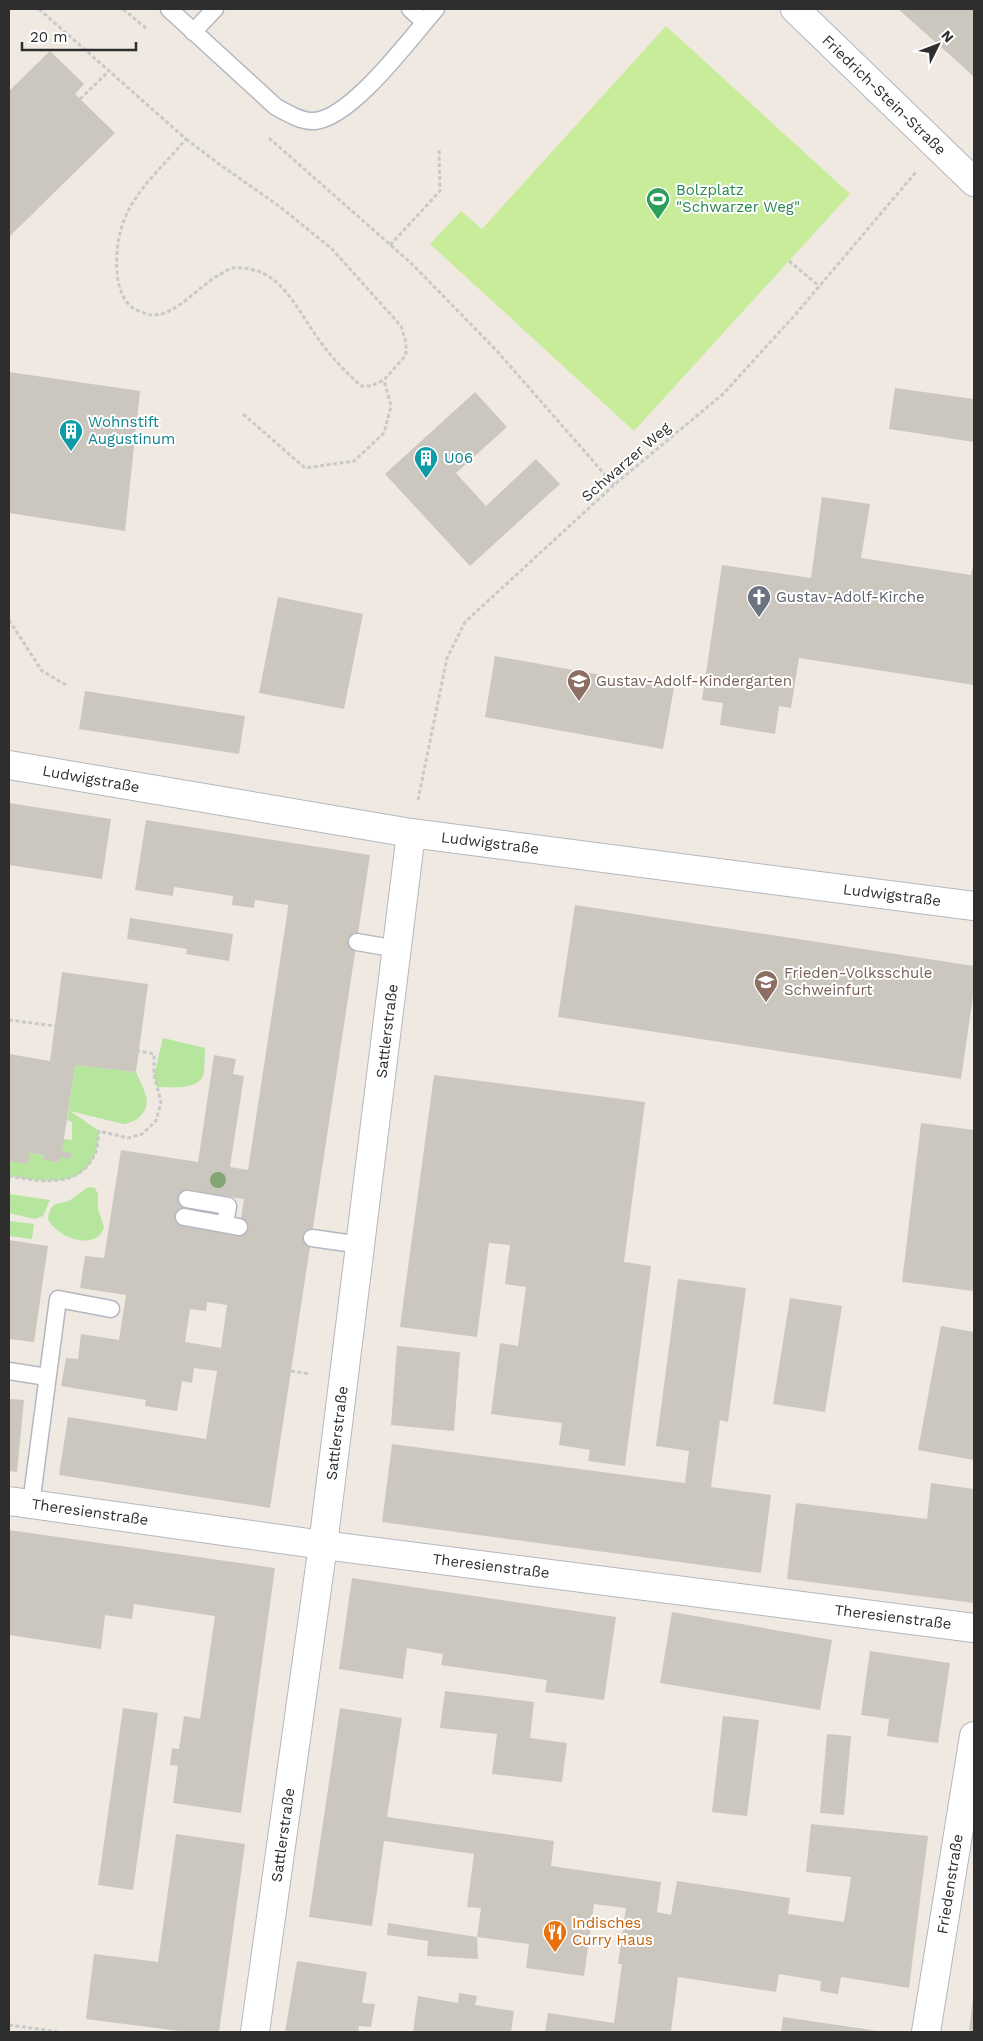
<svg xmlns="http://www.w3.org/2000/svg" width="983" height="2041" viewBox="0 0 983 2041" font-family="'Work Sans',sans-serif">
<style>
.green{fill:#b6e59e}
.pitch{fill:#c9ec9a}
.building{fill:#cbc7bf;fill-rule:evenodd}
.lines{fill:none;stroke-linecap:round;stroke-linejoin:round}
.service-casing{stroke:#b4b7c1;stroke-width:19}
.minor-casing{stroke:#b4b7c1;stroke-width:30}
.path{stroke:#c9c9c9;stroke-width:3;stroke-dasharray:4 2.5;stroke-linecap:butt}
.service{stroke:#fff;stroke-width:16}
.minor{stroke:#fff;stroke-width:28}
.tree{fill:#84a574}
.labels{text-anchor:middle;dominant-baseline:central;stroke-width:4;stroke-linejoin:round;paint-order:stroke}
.street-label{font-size:15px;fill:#2e2e2e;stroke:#fff}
.leisure-label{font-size:15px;fill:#27864d;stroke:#fff;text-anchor:start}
.culture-label{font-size:15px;fill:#0d838f;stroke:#fff;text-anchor:start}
.worship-label{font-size:15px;fill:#5b616d;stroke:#fff;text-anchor:start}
.education-label{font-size:15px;fill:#785e54;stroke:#fff;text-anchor:start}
.food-label{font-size:15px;fill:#c56008;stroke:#fff;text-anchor:start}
</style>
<rect width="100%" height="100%" fill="#efe9e1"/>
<path class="green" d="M163,1038L205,1048C204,1056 205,1065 204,1073C200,1091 171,1087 157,1087L154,1075Z
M75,1065L136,1072C139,1080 144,1088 146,1096C150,1111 137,1123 123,1124L70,1111L99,1131C98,1138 98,1147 95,1154C81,1191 38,1180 9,1176V1161L28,1164L30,1153L44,1155L43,1160L59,1162L60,1157L70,1158V1152L62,1151L63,1139L72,1140V1122L67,1120Z
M89,1187L95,1188L98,1194V1209L104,1227C97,1253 54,1237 48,1218C52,1198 58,1207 72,1199C78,1195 83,1190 89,1187Z
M9,1194L50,1200L43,1216L35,1219L9,1213Z
M9,1221L34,1224L32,1239L9,1236Z"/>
<path class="pitch" d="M666,26L850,194L634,431L430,244L461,211L482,229Z"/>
<path class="building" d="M898,9H974V77L959,63Z
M50,51L84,84L75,94L115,133L9,237V91Z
M9,372L140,391L125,531L9,513Z
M895,388L974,399V442L889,429Z
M475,392L507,427L456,473L486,506L536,459L560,484L470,566L385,474Z
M822,497L870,504L861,558L971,575L974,560V685L799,658L791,708L779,706L775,734L720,725L723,703L702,700L722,565L811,578Z
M278,597L363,614L344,709L259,693Z
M495,656L674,688L663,749L485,717Z
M85,691L245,716L239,754L79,729Z
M9,803L111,819L102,879L9,865Z
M146,820L370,855L270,1508L59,1475L68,1417L206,1439L217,1371L194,1368L192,1383L182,1381L177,1411L145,1406L146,1400L61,1386L66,1358L78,1359L81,1334L119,1340L126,1295L80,1288L85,1256L104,1258L121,1150L198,1162L214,1055L236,1059L233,1074L244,1076L230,1167L248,1170L287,915L288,905L255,900L254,908L232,905L233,896L220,894L174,887L173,896L135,890ZM188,1191L244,1199L238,1236L183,1226ZM207,1302L227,1305L221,1348L185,1342L190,1309L206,1311Z
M575,905L974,966V989L961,1079L558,1017Z
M130,918L233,934L229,961L186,954L187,949L127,939Z
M62,972L148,984L136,1072L75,1065L62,1151L71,1152L70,1159L60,1157L59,1162L43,1160L44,1155L30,1153L28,1164L9,1161V1054L50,1061Z
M434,1075L645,1102L624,1262L651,1266L625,1466L588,1461L590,1450L559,1445L562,1423L491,1414L500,1343L518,1346L526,1287L505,1284L510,1245L489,1243L477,1337L400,1327Z
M921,1123L974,1130V1291L902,1282Z
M9,1240L48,1246L34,1342L9,1339Z
M678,1279L746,1288L728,1422L720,1420L711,1487L771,1495L761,1573L382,1522L392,1444L685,1483L689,1451L656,1446Z
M790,1298L842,1306L825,1412L773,1404Z
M941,1326L974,1332V1460L918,1450Z
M397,1346L460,1352L454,1431L391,1425Z
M9,1399L24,1400L17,1472L9,1471Z
M931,1483L974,1489V1603L787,1579L796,1503L927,1519Z
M9,1530L275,1568L241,1813L173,1803L178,1766L170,1765L172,1748L179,1749L184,1716L200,1719L215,1616L134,1604L132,1619L105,1615L101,1649L9,1635Z
M352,1578L616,1617L604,1700L545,1692L547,1680L441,1665L443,1654L407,1648L403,1679L339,1669Z
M672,1612L832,1640L820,1710L660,1683Z
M870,1651L950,1663L938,1743L887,1736L889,1719L861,1715Z
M445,1691L534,1702L530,1738L567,1743L562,1782L492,1774L497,1734L440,1728Z
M123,1708L158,1713L133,1890L98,1885Z
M340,1708L402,1718L387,1817L554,1841L551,1866L661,1882L657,1912L671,1915L677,1881L790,1898L788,1914L844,1922L851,1877L806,1872L811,1824L928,1836L909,1988L841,1977L838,1994L820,1991L821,1981L779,1974L776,1992L678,1977L671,2032H545L548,2013L614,2023L622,1964H618L626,1908L594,1904L584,1976L526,1968L529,1944L477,1937L478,1959L427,1956L428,1941L387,1935L388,1923L477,1937L481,1908L467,1907L474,1854L384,1841L372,1926L309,1917Z
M723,1716L759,1720L747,1816L712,1812Z
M827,1734L851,1736L844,1815L820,1813Z
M176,1834L245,1844L219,2032H187L86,2019L94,1954L158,1962Z
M297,1961L367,1972L362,2003L375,2004L371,2027L359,2026L358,2032H285Z
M459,1993L477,1996L475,2005L514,2011L511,2032H413L418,1996L458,2003Z
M973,1997L974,2032H969Z
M783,2017L878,2031V2032H781Z"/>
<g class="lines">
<g class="service-casing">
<path id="service" d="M169,9L276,107C287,113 302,122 315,121C353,117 411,37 436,9
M410,9L424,22
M193,32L215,9
M357,942L397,949
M187,1199L228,1206L225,1224
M184,1217L239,1227
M312,1238L361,1245
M9,1371L47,1377
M31,1504L58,1299L111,1309"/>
</g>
<g class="minor-casing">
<path id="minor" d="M795,9L974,182
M9,765L411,833L974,906
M9,1501L323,1545L974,1628
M255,2032L323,1545L411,833
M926,2032L974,1736"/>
</g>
<path class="path" d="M39,9L186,139
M123,9L147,29
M80,99L109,71
M269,138L411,263L497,351L614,485
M186,139L219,164L279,206L332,249L401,326L406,342V355L384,380L371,386H361C347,373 334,360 322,344C304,321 287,281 258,271C251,269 240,267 232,268C228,269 223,273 219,275C200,285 177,314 155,315C149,316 143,312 137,310C123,304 118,286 117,272C113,207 148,184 186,139Z
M390,245L440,191L439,149
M789,261L819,286
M243,414L305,468L354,461L384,433L391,406L384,380
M9,620L42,671L66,685
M418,800L447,658L465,622L614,485L723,394L795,315L916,172
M9,1020L55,1026
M9,1176C40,1181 78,1190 95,1154C98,1148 98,1138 99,1131L128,1138L142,1134L156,1121L161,1102L154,1075V1054L139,1051
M291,1371L310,1374
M9,2025L59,2032"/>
<use href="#service" class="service"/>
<use href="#minor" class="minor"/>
</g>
<circle class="tree" cx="218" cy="1180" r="8"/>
<defs>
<g id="stadium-pin" transform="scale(1.25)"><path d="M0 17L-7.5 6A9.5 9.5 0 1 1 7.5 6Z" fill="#2e9e5b" stroke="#fff"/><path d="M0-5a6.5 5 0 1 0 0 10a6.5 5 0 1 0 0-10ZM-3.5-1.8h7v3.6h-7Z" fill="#fff"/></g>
<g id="building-pin" transform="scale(1.25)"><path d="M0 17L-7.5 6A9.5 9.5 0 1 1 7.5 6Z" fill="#0f9aa8" stroke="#fff"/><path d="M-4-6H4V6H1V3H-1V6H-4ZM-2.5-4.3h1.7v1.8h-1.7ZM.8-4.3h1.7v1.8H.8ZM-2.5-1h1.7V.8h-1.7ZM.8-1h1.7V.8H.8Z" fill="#fff"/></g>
<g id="church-pin" transform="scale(1.25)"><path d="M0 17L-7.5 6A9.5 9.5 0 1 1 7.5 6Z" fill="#6b7280" stroke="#fff"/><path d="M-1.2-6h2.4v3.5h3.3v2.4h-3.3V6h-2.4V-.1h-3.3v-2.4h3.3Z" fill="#fff"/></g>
<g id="school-pin" transform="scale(1.25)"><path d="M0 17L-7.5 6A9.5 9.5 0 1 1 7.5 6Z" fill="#8d6e63" stroke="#fff"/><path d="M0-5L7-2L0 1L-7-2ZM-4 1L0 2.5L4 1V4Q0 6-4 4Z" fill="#fff"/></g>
<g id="restaurant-pin" transform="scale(1.25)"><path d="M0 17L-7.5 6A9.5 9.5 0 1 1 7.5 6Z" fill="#e8710a" stroke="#fff"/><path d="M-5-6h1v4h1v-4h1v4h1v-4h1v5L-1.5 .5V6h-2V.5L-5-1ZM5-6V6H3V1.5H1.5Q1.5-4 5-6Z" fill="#fff"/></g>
</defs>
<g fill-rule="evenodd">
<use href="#stadium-pin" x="658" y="199"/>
<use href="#building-pin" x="71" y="431"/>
<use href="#building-pin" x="426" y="458"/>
<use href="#church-pin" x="759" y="597"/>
<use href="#school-pin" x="579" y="681"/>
<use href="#school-pin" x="766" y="982"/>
<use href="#restaurant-pin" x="555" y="1932"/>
</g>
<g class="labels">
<g class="street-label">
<text transform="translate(884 95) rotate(44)">Friedrich-Stein-Straße</text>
<text transform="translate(626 462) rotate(-41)">Schwarzer Weg</text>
<text transform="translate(91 779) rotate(10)">Ludwigstraße</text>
<text transform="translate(490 843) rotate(7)">Ludwigstraße</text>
<text transform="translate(892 895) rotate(7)">Ludwigstraße</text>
<text transform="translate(387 1031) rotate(-83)">Sattlerstraße</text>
<text transform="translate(337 1433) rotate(-83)">Sattlerstraße</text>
<text transform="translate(90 1512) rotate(8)">Theresienstraße</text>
<text transform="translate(491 1566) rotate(7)">Theresienstraße</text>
<text transform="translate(893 1617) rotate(7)">Theresienstraße</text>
<text transform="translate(283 1835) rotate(-82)">Sattlerstraße</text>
<text transform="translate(950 1884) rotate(-81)">Friedenstraße</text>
</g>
<g class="leisure-label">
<text x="676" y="190">Bolzplatz<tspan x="676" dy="17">"Schwarzer Weg"</tspan></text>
</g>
<g class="culture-label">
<text x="88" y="422">Wohnstift<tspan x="88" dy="17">Augustinum</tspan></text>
<text x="444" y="458">U06</text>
</g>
<g class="worship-label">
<text x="776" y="597">Gustav-Adolf-Kirche</text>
</g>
<g class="education-label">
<text x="596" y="681">Gustav-Adolf-Kindergarten</text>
<text x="784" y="973">Frieden-Volksschule<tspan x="784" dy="17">Schweinfurt</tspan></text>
</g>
<g class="food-label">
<text x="572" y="1923">Indisches<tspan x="572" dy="17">Curry Haus</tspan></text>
</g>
</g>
<rect width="983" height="2041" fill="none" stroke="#2e2e2e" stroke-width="20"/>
<g transform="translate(938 45) rotate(48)" stroke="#ffffff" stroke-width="4" paint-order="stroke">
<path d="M0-4L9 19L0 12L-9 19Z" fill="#2e2e2e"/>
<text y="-8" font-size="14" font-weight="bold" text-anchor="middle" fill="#2e2e2e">N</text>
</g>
<path d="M22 42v8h114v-8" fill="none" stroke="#2e2e2e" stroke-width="2.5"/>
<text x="30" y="42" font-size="15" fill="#2e2e2e" stroke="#ffffff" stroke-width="4" paint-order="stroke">20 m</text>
</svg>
